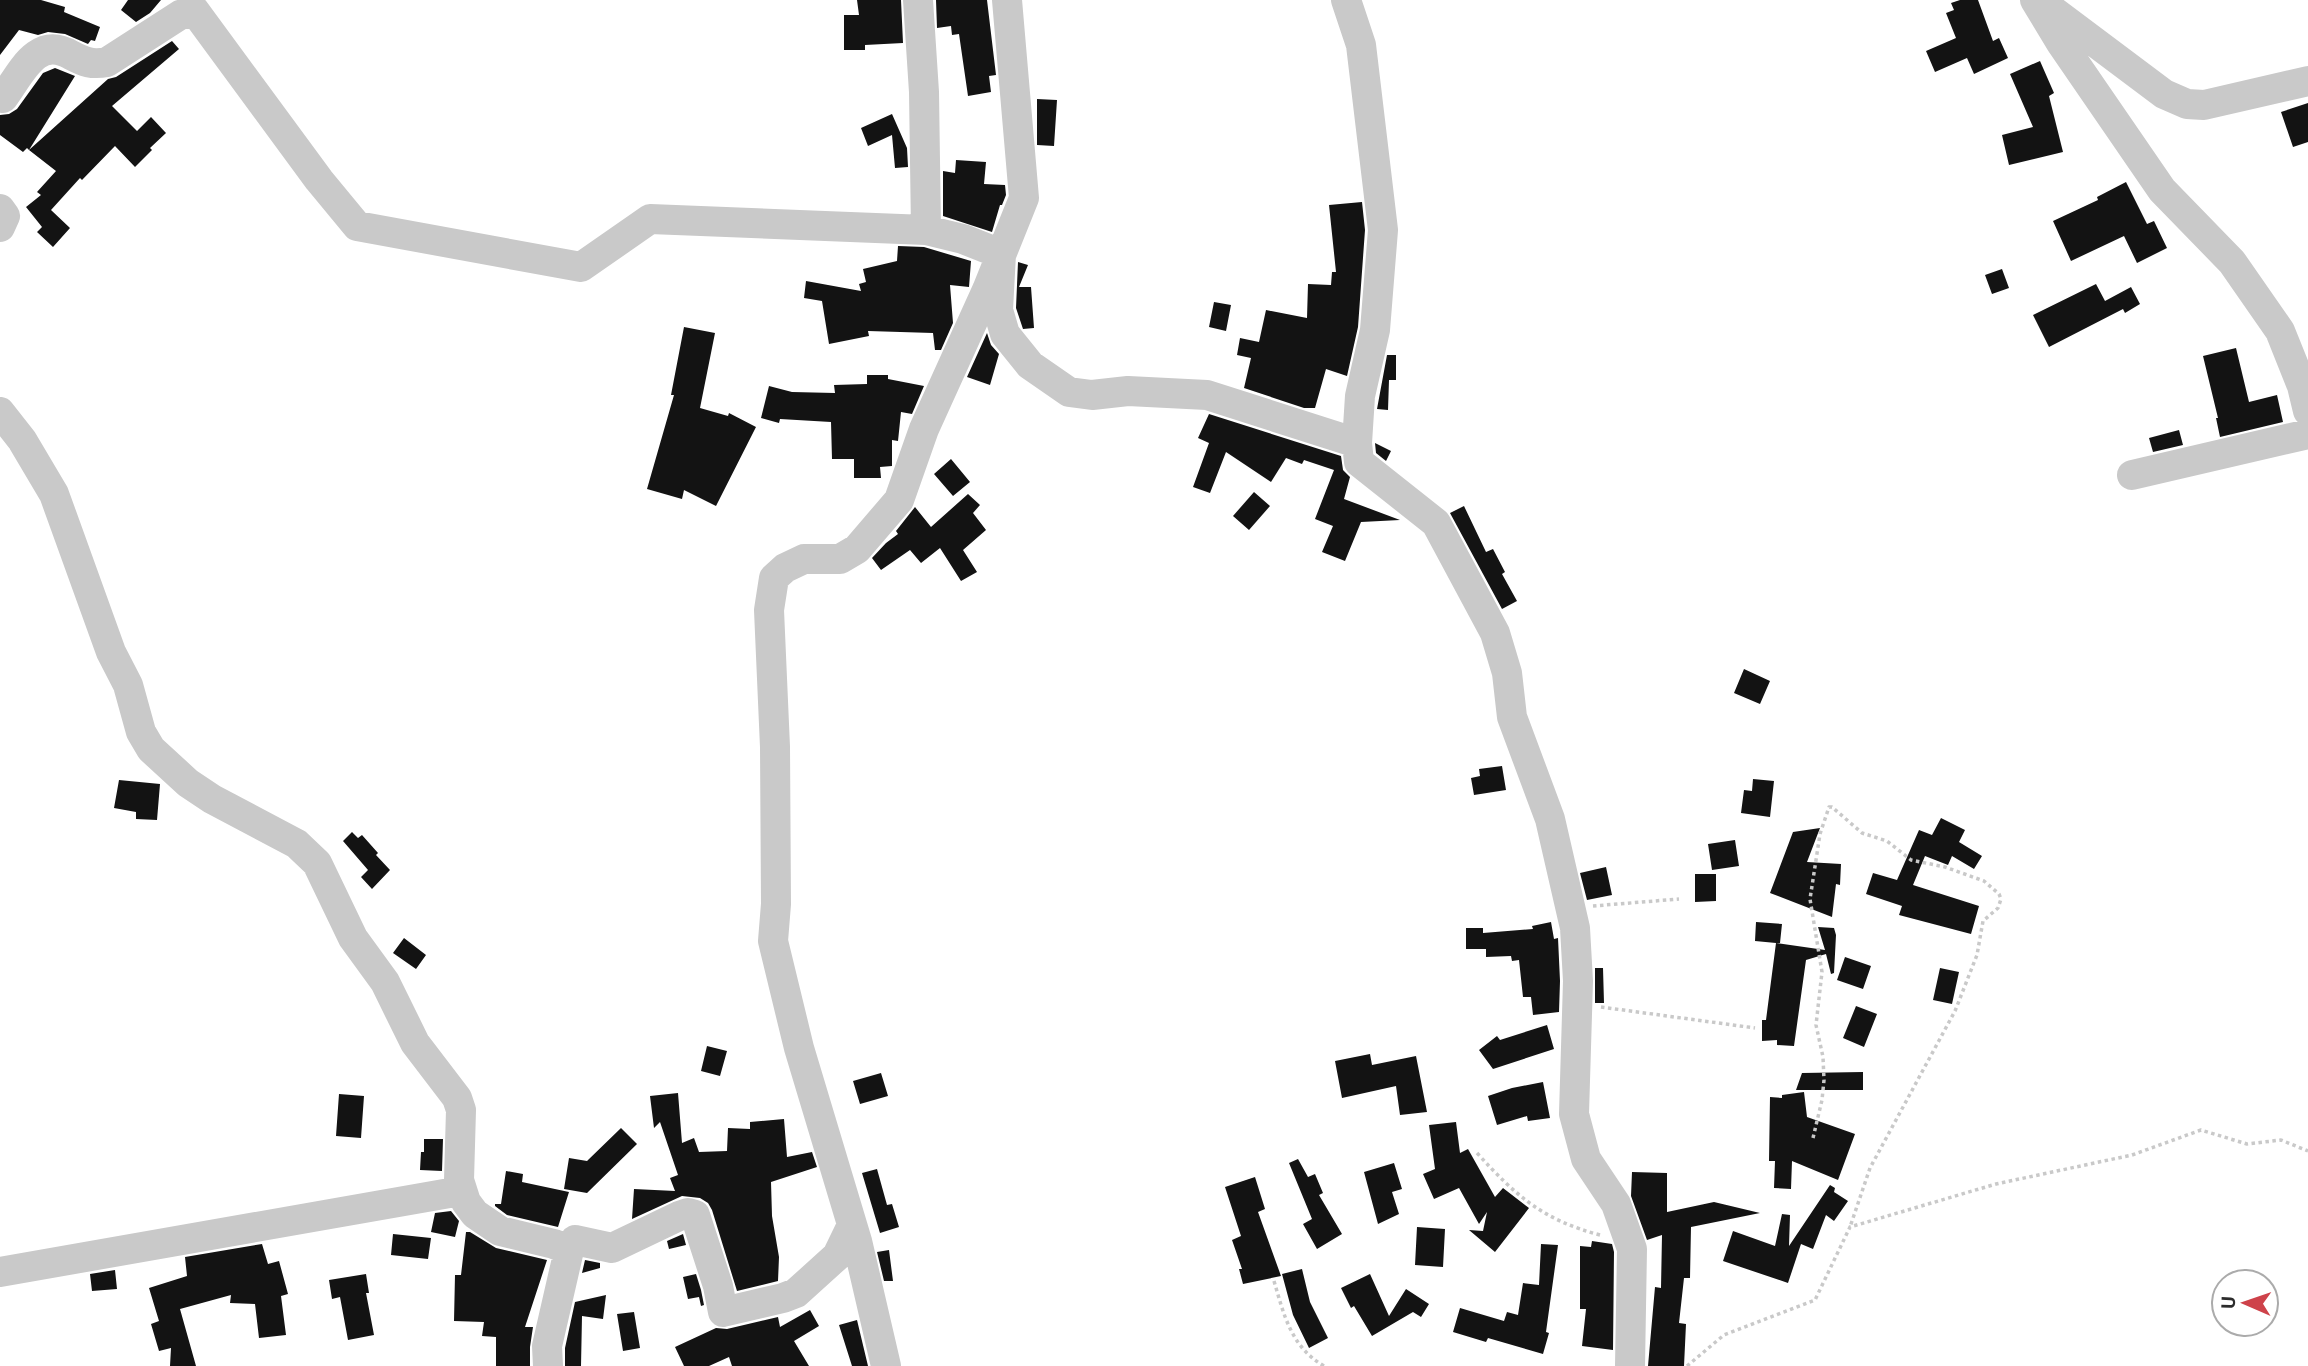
<svg xmlns="http://www.w3.org/2000/svg" width="2308" height="1366" viewBox="0 0 2308 1366" font-family="Roboto,sans-serif">
<style>
.building{fill:#131313}
.lines{fill:none;stroke-linecap:round;stroke-linejoin:round}
.path{stroke:#c9c9c9;stroke-width:3.5;stroke-dasharray:3.5 3.5;stroke-linecap:butt}
.minor{stroke:#c9c9c9;stroke-width:30}
</style>
<rect width="100%" height="100%" fill="#fff"/>
<path class="building" d="M0,0H41L65,7L64,12L100,27L95,41L91,40L88,44L65,34L48,32L38,35L19,30L0,55Z
M128,0H161L150,13L136,22L121,10Z
M857,0H901L903,43L865,45V50H844V15H859Z
M936,0H987L996,75L989,76L991,92L968,96L959,34L952,35L951,26L937,28Z
M1960,0H1978L1993,41L1999,38L2008,58L1974,74L1967,58L1935,72L1926,51L1956,38L1946,13L1954,10L1951,3Z
M172,41L179,49L112,106L137,131L151,117L166,133L150,148L152,150L135,167L115,146L82,180L80,178L51,210L70,228L53,247L37,232L42,227L26,207L41,195L37,192L56,171L29,150L108,79L116,77Z
M2040,61L2054,93L2049,96L2063,152L2009,165L2002,135L2033,127L2010,74Z
M55,68L75,76L29,150L27,148L23,152L0,135V115L9,114L17,109L43,73Z
M1037,99L1057,100L1054,146L1037,145Z
M2308,103V142L2293,147L2281,112Z
M892,114L907,148L908,167L895,168L892,135L868,146L861,128Z
M956,160L986,162L984,184L1005,185L1006,195L1002,205H1000L992,232L943,216V171L955,173Z
M2126,182L2147,224L2154,221L2167,248L2137,263L2124,236L2071,261L2053,221L2098,200L2097,197Z
M1362,202L1365,230L1358,327L1347,376L1326,369L1315,408H1304L1244,388L1251,358L1237,355L1240,338L1259,342L1266,310L1307,318L1308,284L1331,285L1332,272H1336L1329,205Z
M898,246L924,247L971,261L969,287L950,285L953,323L941,350H935L933,333L868,331L869,336L829,344L822,301L804,298L806,281L861,291L859,284L866,282L863,269L897,261Z
M1018,262L1028,265L1019,287H1031L1034,328L1023,329L1016,308Z
M2002,269L2009,288L1992,294L1985,275Z
M2096,284L2105,301L2131,287L2140,304L2125,313L2123,309L2049,347L2033,315Z
M1214,302L1231,305L1226,331L1209,327Z
M684,327L715,333L700,408L728,416L729,413L756,427L716,506L684,490L682,499L647,489L674,395H671Z
M987,333L991,345L999,354L990,385L967,377Z
M2236,348L2249,402L2277,395L2283,422L2220,437L2216,418H2218L2203,356Z
M1387,355H1396V380H1389L1388,410L1377,409Z
M867,375H888V379L924,386L912,414L901,412L898,441L892,440V466L880,467L881,478H854V459H832L831,422L780,419L779,423L761,418L769,386L792,392L835,393L834,385L867,384Z
M1209,414L1341,456L1343,470L1350,477L1344,499L1400,520L1361,522L1345,561L1322,552L1333,526L1315,519L1334,470L1304,460L1302,464L1286,458L1271,482L1226,452L1210,493L1193,487L1209,443L1198,438Z
M2179,430L2183,445L2153,452L2149,438Z
M1375,443L1391,451L1386,461L1376,453Z
M951,459L970,482L953,496L934,474Z
M1254,492L1270,506L1249,530L1233,516Z
M968,494L980,505L973,513L986,530L963,550L977,572L961,581L940,548L921,563L910,550L881,570L872,558L886,543L898,534L896,531L915,507L931,527Z
M1464,506L1486,552L1493,549L1505,572L1502,574L1517,601L1502,609L1450,513Z
M1744,669L1770,681L1760,704L1734,693Z
M1502,766L1506,790L1474,795L1471,778L1480,776L1479,769Z
M1753,779L1774,781L1770,817L1741,813L1744,790L1752,791Z
M119,780L160,784L157,820L136,819V812L114,808Z
M1941,818L1965,830L1959,842L1982,856L1974,869L1952,856L1948,865L1925,856L1913,885L1979,906L1971,934L1899,915L1902,906L1866,894L1873,873L1897,880L1919,830L1932,835Z
M1820,828L1807,862L1841,864L1840,885L1836,884L1832,917L1770,893L1793,832Z
M352,832L358,838L362,835L378,853L376,855L390,870L372,889L361,877L368,870L343,841Z
M1735,840L1739,866L1712,870L1708,844Z
M1606,867L1612,895L1587,900L1580,873Z
M1695,874H1716V901L1695,902Z
M1551,922L1554,939L1558,938L1560,981L1559,1012L1533,1015L1531,997H1523L1519,960L1512,961L1511,956L1486,957V949H1466V928H1483V933L1533,929L1532,926Z
M1756,922L1782,924L1780,943H1776L1825,950L1818,927L1834,928L1836,935L1834,973L1831,974L1826,954L1806,960L1794,1046L1777,1045V1040L1762,1041V1020H1766L1776,943L1755,941Z
M404,938L426,955L416,969L393,953Z
M1845,957L1871,966L1863,989L1837,980Z
M1595,968H1603L1604,1003H1595Z
M1940,968L1959,972L1952,1004L1933,1000Z
M1856,1006L1877,1014L1864,1047L1843,1038Z
M1547,1025L1554,1049L1493,1069L1479,1050L1497,1036L1500,1040Z
M707,1046L727,1051L720,1076L701,1071Z
M1370,1054L1372,1065L1416,1056L1427,1112L1400,1115L1396,1086L1342,1098L1335,1061Z
M1863,1072V1090H1796L1802,1073Z
M881,1073L888,1096L860,1104L853,1081Z
M1543,1082L1550,1118L1528,1121L1527,1116L1497,1125L1488,1096L1512,1088Z
M1804,1092L1807,1117L1855,1134L1838,1180L1792,1161L1791,1189L1774,1188L1775,1161H1769L1770,1097L1782,1098V1095Z
M678,1093L682,1143L694,1138L699,1152L727,1151L728,1128L750,1129V1122L784,1119L787,1157L812,1152L817,1167L771,1182L772,1216L779,1257L778,1281L737,1291L712,1210L708,1203L700,1198L682,1196L632,1219L634,1189L675,1191L670,1178L678,1175L660,1122L654,1128L650,1096Z
M339,1094L364,1096L361,1138L336,1136Z
M1456,1122L1460,1153L1468,1149L1495,1197L1503,1188L1529,1208L1495,1252L1469,1230L1483,1231L1487,1212L1479,1224L1459,1188L1434,1199L1423,1174L1435,1169L1429,1125Z
M621,1128L637,1144L587,1193L564,1189L569,1158L587,1161Z
M424,1139H443L442,1171L420,1170L421,1152H424Z
M1298,1159L1308,1177L1315,1174L1323,1193L1319,1195L1342,1234L1317,1249L1303,1224L1312,1219L1289,1163Z
M1394,1163L1402,1189L1392,1192L1399,1214L1378,1224L1364,1172Z
M877,1169L887,1205L892,1204L899,1227L880,1233L862,1173Z
M506,1171L523,1174L522,1182L569,1192L558,1227L507,1215L495,1206V1204H501Z
M1632,1172L1667,1173V1212L1714,1202L1760,1213L1691,1227L1690,1278H1684L1679,1323L1686,1324L1684,1366H1648L1655,1287L1661,1288L1662,1235L1647,1240L1631,1196Z
M1255,1177L1265,1209L1258,1212L1281,1276L1243,1284L1239,1269H1242L1232,1240L1241,1236L1225,1187Z
M1830,1185L1835,1188L1834,1192L1848,1201L1834,1221L1826,1215L1813,1249L1801,1244L1788,1283L1723,1261L1733,1231L1775,1246L1782,1214L1790,1215L1789,1246Z
M451,1211L459,1221L455,1237L431,1232L435,1213Z
M1417,1227L1445,1229L1443,1267L1415,1265Z
M466,1232H470L496,1248L547,1260L525,1327H533L530,1347V1366H496V1337L482,1336L484,1322L454,1321L455,1275H461Z
M393,1234L431,1238L428,1259L391,1255Z
M683,1234L686,1245L669,1249L667,1241Z
M1592,1241L1612,1244L1614,1252L1613,1350L1582,1346L1586,1309H1580V1246L1591,1247Z
M262,1244L268,1264L279,1261L288,1294L281,1296L286,1335L259,1338L255,1304L230,1303L231,1295L180,1309L196,1366H170L171,1348L159,1351L151,1324L159,1321L149,1288L187,1276L185,1257Z
M1541,1244L1558,1245L1546,1332L1549,1333L1543,1354L1488,1338L1486,1342L1453,1332L1460,1308L1504,1321L1507,1312L1518,1315L1523,1283L1539,1285Z
M889,1250L893,1281H884L877,1252Z
M585,1260L600,1263V1268L582,1273Z
M1302,1269L1310,1302L1328,1338L1309,1348L1293,1315L1282,1274Z
M115,1270L117,1289L92,1291L90,1274Z
M366,1274L369,1293H366L374,1335L348,1340L340,1297L332,1299L329,1280Z
M696,1274L701,1290L704,1305L701,1306L699,1297L688,1299L683,1277Z
M1370,1274L1389,1316L1406,1289L1429,1304L1421,1317L1413,1312L1372,1336L1354,1306L1351,1308L1341,1288Z
M606,1295L603,1319L582,1316L581,1366H565V1348L575,1302Z
M810,1310L819,1326L794,1341L809,1366H732L729,1357L709,1366H684L675,1347L716,1328L727,1329L778,1317L780,1327Z
M634,1312L640,1348L623,1351L617,1314Z
M857,1320L868,1366H852L839,1325Z"/>
<g class="lines">
<path class="path" d="M1593,906L1679,899
M1601,1007L1755,1028
M1813,1138L1822,1100L1824,1080L1823,1057L1816,1025L1822,972L1810,899L1820,834L1829,807H1832L1862,833L1887,841L1911,860L1945,867L1984,881L1999,894L2001,899L1998,908L1983,921L1977,955L1955,1011L1870,1168L1850,1227
M1477,1153C1516,1196 1543,1220 1600,1235
M1274,1281C1284,1315 1291,1347 1324,1366
M1687,1366L1724,1335L1815,1300L1850,1227L1996,1184L2132,1155L2201,1130L2247,1144L2281,1140L2308,1151"/>
<path class="minor" d="M918,0L924,92L926,230
M1346,0L1361,45L1383,230L1375,330L1360,396L1357,443L1359,462L1436,523L1495,633L1507,673L1512,717L1550,819L1575,928L1578,981L1574,1114L1586,1159L1616,1204L1632,1249L1630,1366
M2035,0L2061,43L2162,190L2232,262L2280,331L2302,386L2308,411
M2044,4L2164,94L2187,104L2204,105L2308,81
M0,97L3,98C21,74 36,35 71,55C84,62 92,65 107,62L180,15L194,10L319,180L357,226L581,267L650,219L926,230L963,239L1001,254L998,310L1005,334L1030,365L1069,392L1092,395L1128,391L1207,395L1357,443
M0,209L5,216L0,227
M0,412L22,440L54,494L111,652L128,685L141,732L151,749L188,783L212,799L297,844L317,863L353,938L385,982L415,1043L457,1098L461,1110L459,1180L466,1202L475,1214L500,1231L554,1244L569,1250L547,1346L548,1366
M2132,475L2308,434
M569,1250L575,1240L612,1248L679,1216L688,1213L695,1215L718,1286L723,1312L783,1298L796,1293L837,1256L852,1225
M0,1272L461,1191
M886,1366L857,1241L799,1048L773,941L776,904L775,747L769,610L774,578L785,568L804,559H840L857,549L899,500L924,429L987,290L1024,198L1007,0"/>
</g>
<g transform="translate(2245 1303) rotate(272)"><circle r="33" fill="#ffffff" stroke="#ababab" stroke-width="2"/>
<path d="M0-5L12 26L0 18L-12 26Z" fill="#ce424a"/>
<text y="-10" font-size="19" font-weight="bold" text-anchor="middle" fill="#2c2c2c">U</text>
</g>
</svg>
